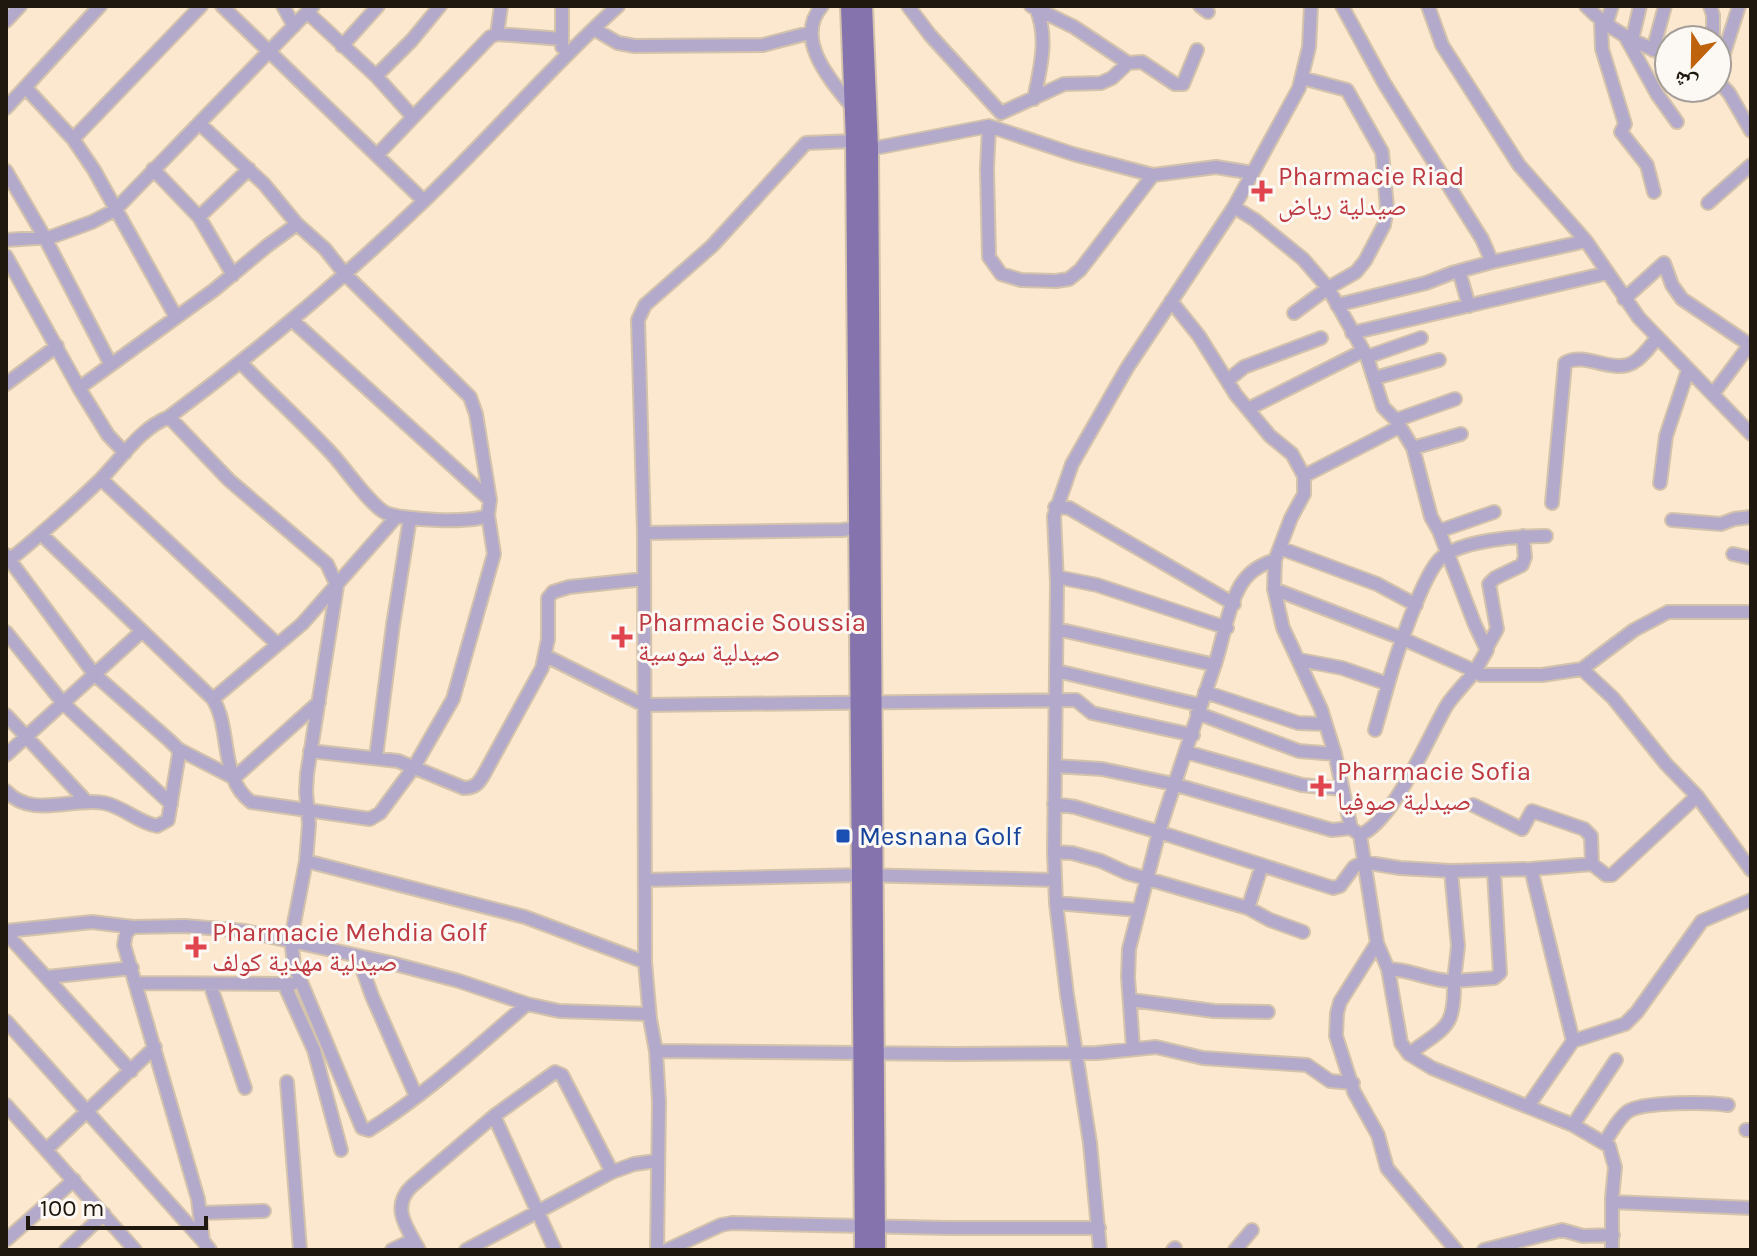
<svg xmlns="http://www.w3.org/2000/svg" width="1757" height="1256" viewBox="0 0 1757 1256" font-family="Karla,'Noto Naskh Arabic',sans-serif">
<style>
.lines{fill:none;stroke-linecap:round;stroke-linejoin:round}
.minor-casing{stroke:#d4c3ac;stroke-width:16}
.major-casing{stroke:#d4c3ac;stroke-width:20}
.minor{stroke:#b3aacb;stroke-width:12}
.major{stroke:#8573ad;stroke-width:16}
.health-dot{fill:#e0444e;stroke:#fcf8f3;stroke-width:3}
.transit-dot{fill:#1a4fb4;stroke:#fcf8f3;stroke-width:3}
.labels{text-anchor:middle;dominant-baseline:central;stroke-width:6;stroke-linejoin:round;paint-order:stroke}
.health-label{font-size:26px;fill:#be3a42;stroke:#fcf8f3;text-anchor:start}
.transit-label{font-size:26px;fill:#164399;stroke:#fcf8f3;text-anchor:start}
</style>
<rect width="100%" height="100%" fill="#fce8ce"/>
<g class="lines">
<g class="minor-casing">
<path id="minor" d="M222,6L424,201
M283,6L294,26
M562,6V47
M822,6C793,39 831,81 853,108
M908,6L930,35L1001,113L1064,84L1101,83L1112,78L1128,63
M1031,6L1074,27L1128,63L1142,62L1175,84H1183L1197,50
M1200,6L1208,12
M1342,6L1384,83L1482,239L1492,262
M1428,6L1442,45L1519,165L1586,241L1639,318L1751,434
M1586,6C1609,30 1638,44 1669,56
M1710,6L1713,15V40
M308,13L376,76L413,117
M6,21L20,6
M1601,21L1602,49L1625,124L1621,132L1647,165L1654,192
M1606,25L1612,6
M594,29L618,43L635,46L763,45L809,33
M497,34L501,6
M1625,36L1657,94L1677,122
M1632,40L1640,6
M342,46L378,6
M1653,50L1665,6
M1717,75L1739,6
M376,76L412,40L440,6
M1717,80L1729,93L1751,131
M26,88L73,139L94,170L176,317
M1034,99C1040,69 1049,38 1036,8
M6,108L100,6
M200,124L264,184L297,224L325,249L344,273L470,397L476,414L490,500L488,515C474,524 402,520 386,513C371,506 345,468 332,454C303,423 271,394 241,363
M989,126L987,169L989,257L1001,274L1021,280L1056,281L1069,279L1080,270L1153,175
M73,139L201,6
M865,150L989,126L1073,154L1153,175L1216,167L1253,173
M378,154L490,37L497,34L562,39
M153,169L199,217L233,275
M6,171L45,238L111,365
M1708,203L1751,165
M1234,207L1255,220L1303,259L1328,288L1367,357L1383,407L1396,420L1413,448L1431,517L1439,531L1475,625L1487,650L1475,671L1401,638L1274,589
M199,217L249,169
M6,240L51,237L92,222L115,210L313,6
M6,256L79,388L108,435L125,453
M1459,271L1469,306
M1624,299L1664,263L1672,285L1682,299L1750,345
M1171,301L1199,336L1236,395L1270,436L1292,454L1304,476V494L1291,518L1275,560L1274,589L1283,628L1321,709L1335,754L1351,828L1360,835L1377,943L1388,969L1401,1043L1409,1054L1432,1068L1573,1125L1609,1146L1615,1167L1612,1198V1250
M1337,305L1426,283L1452,273L1492,262L1586,241
M1294,313L1328,288L1356,272L1365,261L1384,225L1387,208L1382,152L1347,90L1302,78
M293,321L490,500
M1352,333L1607,273
M1367,357L1421,338
M1375,378L1439,360
M1228,380L1244,367L1321,338
M6,384L57,346
M79,388L214,290L267,246L297,224
M1713,394L1751,343
M1248,409L1363,351
M169,417L229,480L327,564L337,586L307,774L306,792L309,824L306,861L291,939L294,965L362,1128L369,1130C426,1094 476,1048 527,1004
M1396,420L1455,399
M1413,448L1461,434
M1304,476L1399,427
M101,479L277,644
M1660,483L1666,436L1688,370
M1552,503L1565,363C1584,351 1614,375 1634,362C1643,357 1650,346 1657,338
M1055,507L1069,508L1234,604
M1672,520L1721,524L1734,519L1751,517
M1439,531L1494,512
M644,533L842,530L865,527
M42,535L213,699C232,730 219,778 251,802L370,819L380,813L414,767L453,699L494,554L488,515
M1280,548L1377,584L1416,605
M1733,554L1751,558
M6,555L94,674L169,740L178,749L179,754L168,820L157,826C137,822 124,807 104,803C71,797 32,819 6,791
M1275,560C1259,565 1246,573 1238,590C1227,611 1223,639 1216,661C1197,718 1177,775 1159,832L1333,888L1340,886L1354,867L1363,862L1400,868L1451,871
M6,563C39,536 70,509 100,480C122,458 139,429 169,417C259,350 344,278 425,200C491,137 550,67 618,6
M1057,577L1097,585L1227,628
M1057,629L1215,665
M6,632L63,703L171,804
M1487,647L1497,629L1489,584L1495,578L1522,565L1525,557L1523,536
M546,656L644,705L1076,700L1092,713L1193,735
M1300,660L1342,668L1388,684C1395,659 1423,572 1442,557C1464,540 1519,536 1546,536
M1582,669L1634,630L1668,612H1751
M1057,671L1200,705
M1205,692L1298,723L1325,724
M213,699L302,624L397,516
M1197,713L1299,751L1335,754
M6,715L86,801
M1375,730L1388,684
M178,749L234,778L319,702
M310,751L398,761L464,788C475,788 479,783 484,774L542,668L548,639V598L553,592L569,587L644,579
M1186,752L1302,785L1342,789
M6,755L141,632
M376,757L393,625L410,518
M1055,766L1102,769L1173,784L1332,830L1351,828
M1054,804L1075,807L1159,832L1129,949L1128,977L1133,1047
M1473,805L1522,829L1532,811L1584,829L1591,836L1592,864
M1360,835C1394,821 1428,737 1447,705C1455,693 1466,683 1475,671L1481,675H1542L1582,669L1613,698L1666,764L1697,796L1751,870
M1054,852L1072,853L1101,861L1127,873L1248,908L1270,920L1303,932
M306,861L525,917L645,962
M1531,869L1592,864L1606,875H1612L1697,796
M645,880L860,875L1055,880
M1056,903L1138,910
M1248,908L1262,865
M133,927L126,933L124,945L198,1199L203,1241L210,1250
M6,931L92,922L133,927L185,926L245,931L391,963L459,981L527,1004L559,1011L649,1014
M6,933L131,1071
M1377,943L1340,1002L1337,1013L1336,1036L1354,1092L1378,1135L1387,1168L1456,1250
M358,957L372,996L416,1096
M1388,969C1411,969 1431,982 1454,981L1458,946L1451,871L1531,869L1573,1041L1528,1106
M47,977L132,968
M136,983L292,984
M210,984L245,1088
M284,984L314,1050L341,1150
M1131,1000L1214,1011L1268,1012
M6,1021L203,1241
M1573,1041L1625,1024L1637,1012L1702,921L1751,900
M656,1051L955,1054L1097,1053L1156,1047L1203,1058L1307,1065L1330,1081L1353,1083
M1409,1054C1446,1026 1455,1029 1454,981L1494,978L1500,973L1494,872
M287,1082L300,1250
M6,1105L135,1250
M494,1116L555,1072L562,1075L612,1172L634,1164L656,1161
M1573,1125L1616,1060
M1746,1130H1751
M1604,1143C1611,1133 1618,1119 1627,1112C1642,1101 1709,1102 1728,1105
M47,1149L155,1047
M1612,1202L1751,1208
M201,1213L264,1211
M6,1240L74,1180
M66,1250L104,1214
M392,1250L413,1240
M419,1250C407,1228 390,1207 412,1186L494,1116L555,1250
M466,1250L612,1172
M657,1250L659,1102L656,1051L650,1019L645,962L644,533L638,320L645,305L712,246L806,143L854,141
M667,1250L721,1225L732,1223L947,1228H1099
M1100,1250L1090,1143L1067,995L1056,903L1054,852L1057,583L1054,516L1072,464L1127,368L1234,207L1299,88L1309,47L1311,6
M1173,1250L1175,1248
M1235,1250L1252,1230
M1484,1250L1562,1230L1583,1236L1613,1235"/>
</g>
<g class="major-casing">
<path id="major" d="M849,6L854,141L863,1250
M864,6L870,148L877,1250"/>
</g>
<use href="#minor" class="minor"/>
<use href="#major" class="major"/>
</g>
<g class="health-dot">
<path d="M1258 179h8v8h8v8h-8v8h-8v-8h-8v-8h8z"/>
<path d="M618 625h8v8h8v8h-8v8h-8v-8h-8v-8h8z"/>
<path d="M1317 774h8v8h8v8h-8v8h-8v-8h-8v-8h8z"/>
<path d="M192 935h8v8h8v8h-8v8h-8v-8h-8v-8h8z"/>
</g>
<rect class="transit-dot" x="835" y="828" width="16" height="16" rx="4"/>
<g class="labels">
<g class="health-label">
<text x="1278" y="176">Pharmacie Riad<tspan x="1278" dy="30">صيدلية رياض</tspan></text>
<text x="638" y="622">Pharmacie Soussia<tspan x="638" dy="30">صيدلية سوسية</tspan></text>
<text x="1337" y="771">Pharmacie Sofia<tspan x="1337" dy="30">صيدلية صوفيا</tspan></text>
<text x="212" y="932">Pharmacie Mehdia Golf<tspan x="212" dy="30">صيدلية مهدية كولف</tspan></text>
</g>
<g class="transit-label">
<text x="859" y="836">Mesnana Golf</text>
</g>
</g>
<rect width="1757" height="1256" fill="none" stroke="#1f180f" stroke-width="16"/>
<g transform="translate(1693 64) rotate(202)"><circle r="38" fill="#fcf8f3" stroke="#a49e98" stroke-width="2"/>
<path d="M0-6L14 30L0 20L-14 30Z" fill="#be630c"/>
<text y="-12" font-size="22" font-weight="bold" text-anchor="middle" fill="#1f180f">ش</text>
</g>
<path d="M28 1216v12h178v-12" fill="none" stroke="#1f180f" stroke-width="4"/>
<text x="40" y="1216" font-size="24" fill="#1f180f" stroke="#fcf8f3" stroke-width="6" paint-order="stroke">100 m</text>
</svg>
